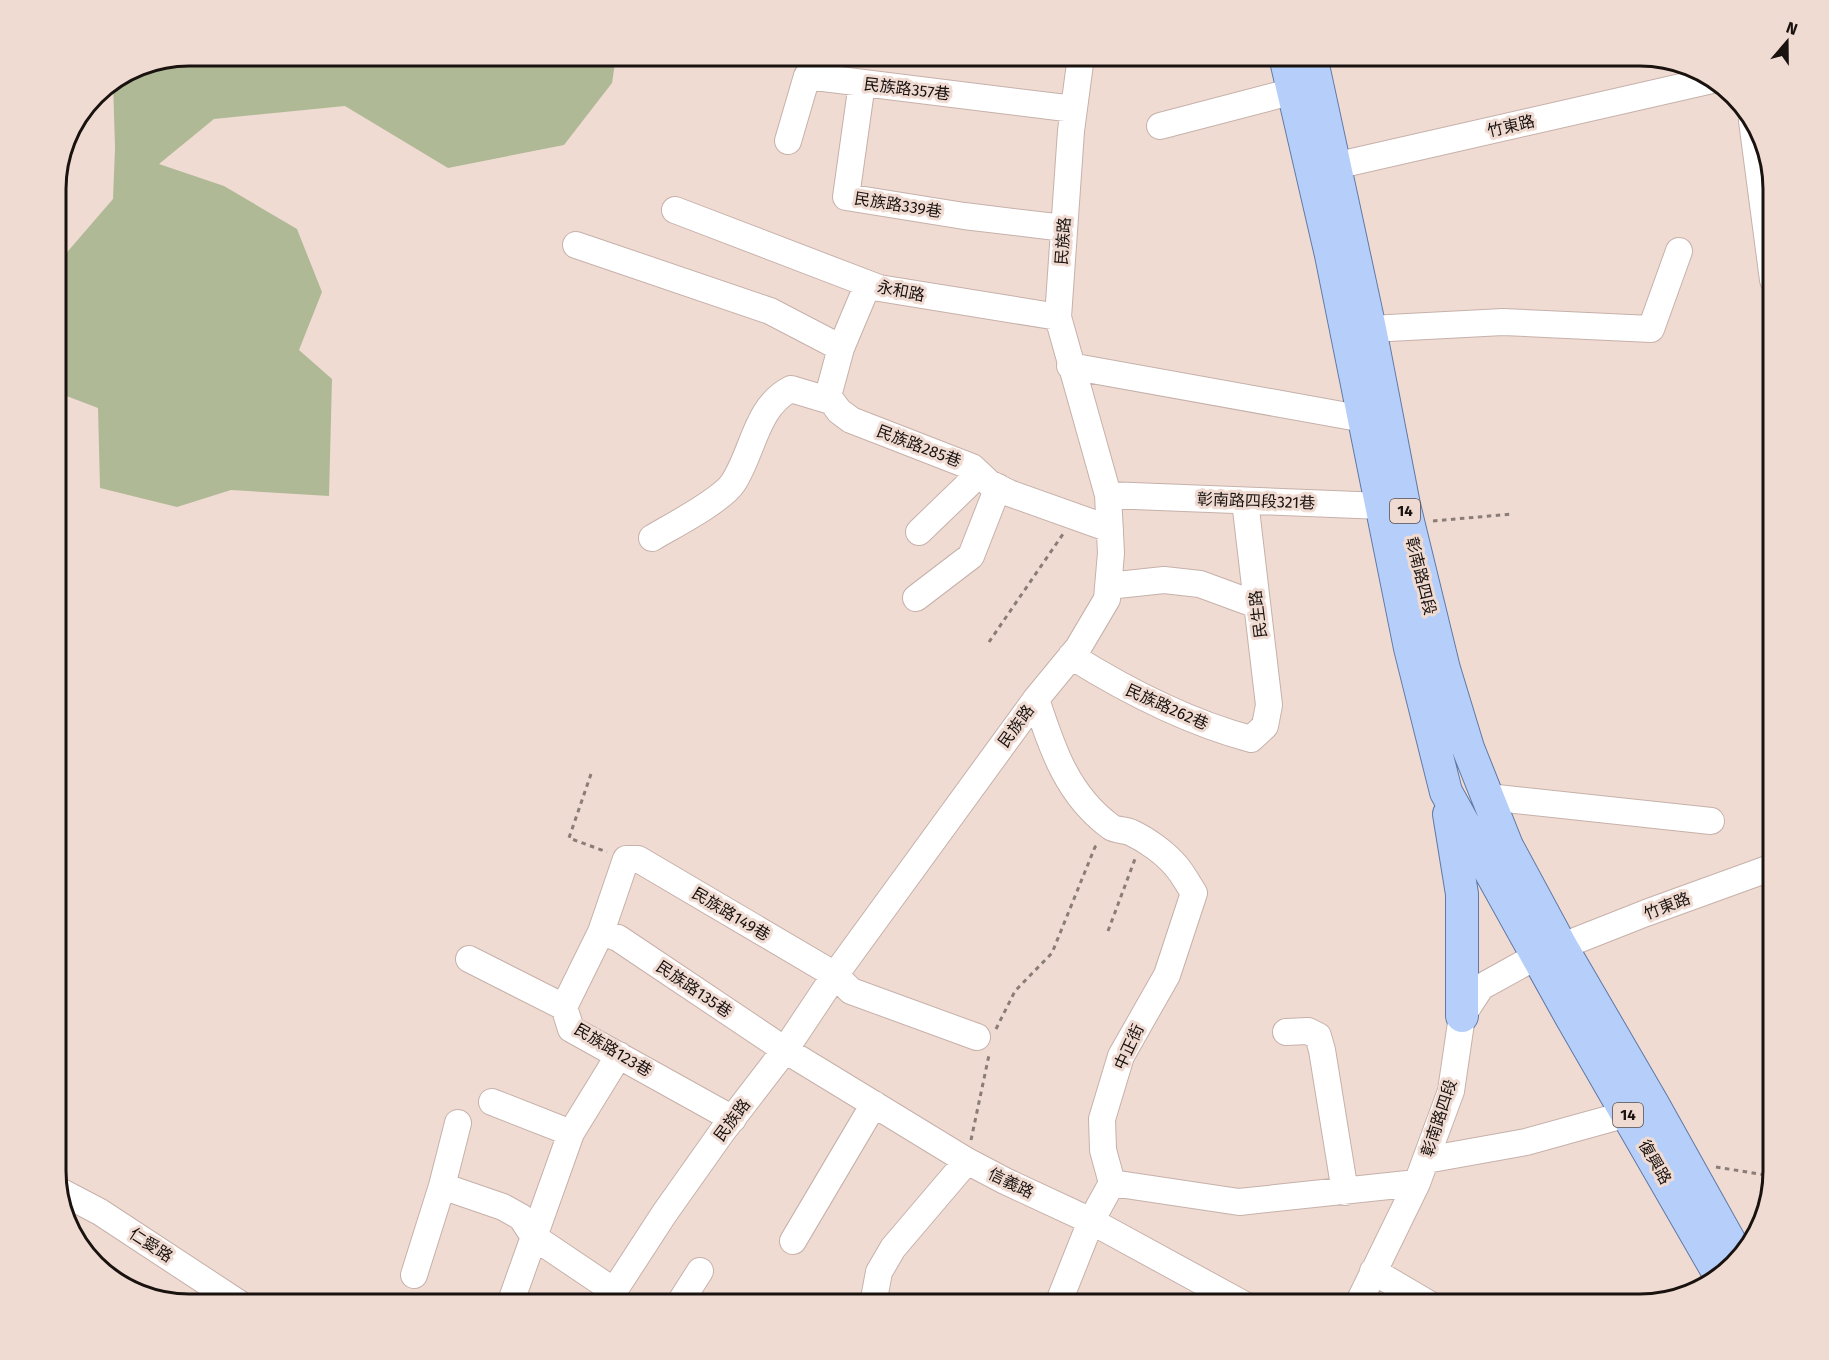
<svg xmlns="http://www.w3.org/2000/svg" width="1829" height="1360" viewBox="0 0 1829 1360" font-family="'Fira Sans','Noto Sans TC',sans-serif">
<style>
.green{fill:#b0b996}
.lines{fill:none;stroke-linecap:round;stroke-linejoin:round}
.minor-casing{stroke:#c6b1aa;stroke-width:28}
.major-casing{stroke:#5f78a5;stroke-width:34}
.path{stroke:#8a7c76;stroke-width:3;stroke-dasharray:4.5 4.5;stroke-linecap:butt}
.minor{stroke:#fff;stroke-width:26}
.major{stroke:#b5cffa;stroke-width:32}
.labels{text-anchor:middle;dominant-baseline:central;stroke-width:6;stroke-linejoin:round;paint-order:stroke}
.shield{fill:#f0dbd3;stroke:#5a4e4a;stroke-width:1.5}
.shield-label{font-size:15px;font-weight:bold;fill:#19120f}
.street-label{font-size:16px;fill:#19120f;stroke:#f0dbd3}
.rim{fill:none;stroke:#19120f;stroke-width:3}
</style>
<rect width="100%" height="100%" fill="#f0dbd3"/>
<path class="green" d="M189,56H616L612,83L564,145L448,168L345,106L214,119L159,164L224,186L297,229L322,292L299,350L332,379L329,496L231,490L177,507L100,488L98,408L56,392V265L113,199L115,148L113,81L138,66Z"/>
<g class="lines">
<g class="minor-casing">
<path id="minor" d="M862,83L846,197L964,216L1064,228
M1752,121L1773,280
M1160,126L1294,91
M788,141L807,76L1074,109
M1317,170L1712,80
M675,210L879,288L1058,317
M576,245L770,311L841,348
M868,284L841,348L828,396L839,411L851,420L972,467L989,483L1009,493L1110,529
M1353,333L1370,329L1503,322L1651,329L1679,251
M1070,366L1364,419
M1108,495L1382,506L1399,505
M919,532L979,474
M652,538C672,526 721,501 733,483C753,453 756,406 791,389L831,401
M1108,586L1164,580L1200,584L1257,605
M916,598L971,556L998,487
M1071,656C1127,691 1187,722 1251,739L1265,726L1269,705L1245,501
M1036,699C1052,748 1067,795 1111,827C1117,831 1125,829 1132,833C1147,840 1165,853 1176,866C1183,874 1188,884 1194,893L1167,975L1121,1056L1102,1119L1103,1150L1112,1183L1091,1221L1058,1304
M1488,797L1711,821
M601,932L618,938L785,1050L967,1161L1005,1181L1091,1221L1243,1304
M469,959L564,1007L571,1029L733,1119
M564,1007L601,932L626,859H638L835,975L851,991L977,1037
M1286,1032L1308,1031L1318,1036L1322,1050L1345,1192
M492,1102L571,1133
M1426,1160L1526,1142L1627,1114
M1112,1183L1239,1202L1417,1183
M442,1186L503,1207L521,1217L534,1237L614,1291
M58,1190L100,1212L240,1304
M793,1241L874,1104
M1373,1271L1429,1304
M414,1275L442,1186L458,1123
M510,1304L571,1133L619,1055
M608,1304L614,1291L664,1214L722,1132L785,1050L835,975L1036,699L1078,648L1107,599L1111,553L1108,495L1058,317L1071,131L1081,56
M679,1304L700,1271
M873,1304L879,1272L893,1248L967,1161
M1358,1304L1417,1183L1451,1091L1462,1016L1481,987L1537,956L1646,913L1773,867"/>
</g>
<g class="major-casing">
<path id="major" d="M1285,56L1331,255L1410,648L1446,792L1571,1017L1719,1274
M1311,56L1370,329L1404,505L1444,669L1468,748L1507,846L1561,946L1653,1104L1739,1258
M1449,814L1462,894V1016"/>
</g>
<path class="path" d="M1433,521L1512,514
M989,642L1063,534
M591,774L569,838L607,852
M1108,931L1135,859
M996,1029L1015,991L1052,953L1095,847L1099,843
M971,1140L989,1055
M1716,1167L1772,1176"/>
<use href="#minor" class="minor"/>
<use href="#major" class="major"/>
</g>
<g class="labels">
<g class="shield">
<rect x="1390" y="499" width="30" height="24" rx="4.5"/>
<rect x="1613" y="1103" width="30" height="24" rx="4.5"/>
</g>
<g class="shield-label">
<text x="1405" y="511">14</text>
<text x="1628" y="1115">14</text>
</g>
<g class="street-label">
<text transform="translate(907 89) rotate(7)">民族路357巷</text>
<text transform="translate(1511 126) rotate(-13)">竹東路</text>
<text transform="translate(898 205) rotate(9)">民族路339巷</text>
<text transform="translate(1063 241) rotate(-86)">民族路</text>
<text transform="translate(901 291) rotate(11)">永和路</text>
<text transform="translate(919 446) rotate(21)">民族路285巷</text>
<text transform="translate(1256 501) rotate(2)">彰南路四段321巷</text>
<text transform="translate(1421 576) rotate(76)">彰南路四段</text>
<text transform="translate(1258 614) rotate(-97)">民生路</text>
<text transform="translate(1167 707) rotate(24)">民族路262巷</text>
<text transform="translate(1016 726) rotate(-54)">民族路</text>
<text transform="translate(1667 906) rotate(-21)">竹東路</text>
<text transform="translate(731 914) rotate(31)">民族路149巷</text>
<text transform="translate(694 989) rotate(34)">民族路135巷</text>
<text transform="translate(1129 1047) rotate(-65)">中正街</text>
<text transform="translate(613 1050) rotate(31)">民族路123巷</text>
<text transform="translate(1439 1118) rotate(-72)">彰南路四段</text>
<text transform="translate(732 1120) rotate(-53)">民族路</text>
<text transform="translate(1655 1162) rotate(60)">復興路</text>
<text transform="translate(1011 1183) rotate(26)">信義路</text>
<text transform="translate(151 1245) rotate(33)">仁愛路</text>
</g>
</g>
<path d="M0 0H1829V1360H0ZM189 66H1640A123 123 0 0 1 1763 189V1171A123 123 0 0 1 1640 1294H189A123 123 0 0 1 66 1171V189A123 123 0 0 1 189 66Z" fill="#f0dbd3" fill-rule="evenodd"/>
<path class="rim" d="M189 66H1640A123 123 0 0 1 1763 189V1171A123 123 0 0 1 1640 1294H189A123 123 0 0 1 66 1171V189A123 123 0 0 1 189 66Z"/>
<g transform="translate(1787 42) rotate(20)" stroke="#f0dbd3" stroke-width="4.5" paint-order="stroke">
<path d="M0-4.5L10 22L0 15L-10 22Z" fill="#19120f"/>
<text y="-9" font-size="16" font-weight="bold" text-anchor="middle" fill="#19120f">N</text>
</g>
</svg>
